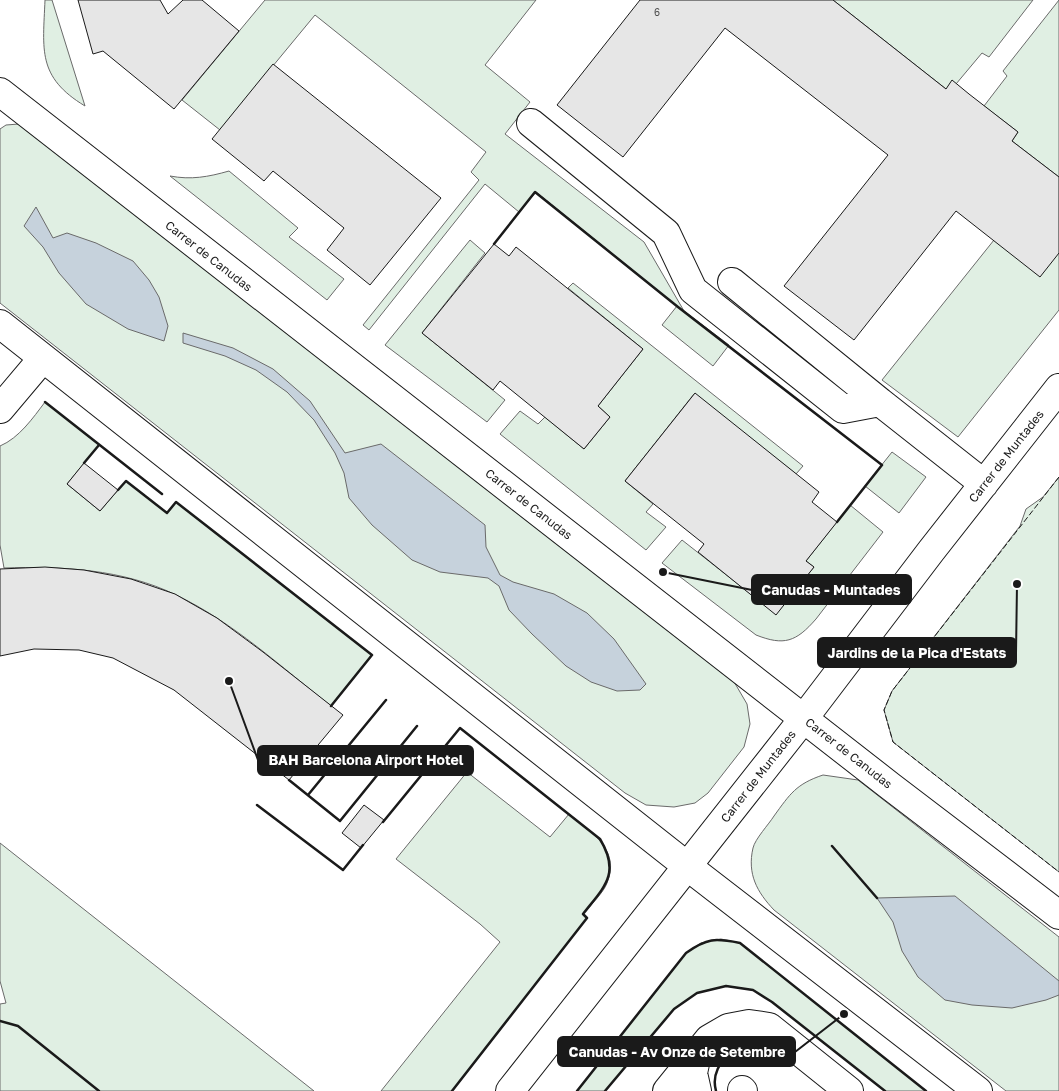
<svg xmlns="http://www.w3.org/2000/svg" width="1059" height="1091" viewBox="0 0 1059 1091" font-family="'Golos Text',sans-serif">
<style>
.green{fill:#e0efe3;stroke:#6a6a6a}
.water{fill:#c6d2dc;stroke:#6a6a6a}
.building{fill:#e6e6e6;stroke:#1a1a1a}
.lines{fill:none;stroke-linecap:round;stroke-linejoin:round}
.minor-casing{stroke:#1a1a1a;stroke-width:30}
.minor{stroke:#fff;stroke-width:28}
.fence{stroke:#1a1a1a;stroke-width:1;stroke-dasharray:6 2.5;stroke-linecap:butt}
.wall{stroke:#1a1a1a;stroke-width:2.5}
.labels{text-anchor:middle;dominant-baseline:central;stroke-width:4;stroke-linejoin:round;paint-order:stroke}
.number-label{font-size:10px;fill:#4d4d4d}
.street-label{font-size:12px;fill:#1a1a1a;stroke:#fff}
.leader{fill:none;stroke:#1a1a1a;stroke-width:2}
.callout-dot{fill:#1a1a1a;stroke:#fff;stroke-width:2}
.callout{fill:#1a1a1a;stroke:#1a1a1a;stroke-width:2}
.callout-label{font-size:14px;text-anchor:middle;font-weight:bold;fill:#fff}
</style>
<rect width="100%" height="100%" fill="#fff"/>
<path class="green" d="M45,0H52L85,106C37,77 43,50 45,0Z
M265,0H536L485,65L530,102L505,134L644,242L684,311L729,345L713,366L662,325L677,306L536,192L519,212L485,184L369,330L363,325L479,180L471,172L486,152L315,15L220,130L182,100Z
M833,0H1033L989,57L982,53L956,84L946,89Z
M1059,0V177L1012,141L1018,132L984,106L1007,76L1003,71Z
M19,124L733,680L747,704L750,724L744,747L708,793L695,803L674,807L646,805L625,793L0,303V129L6,125Z
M229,171L298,228L289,237L344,279L327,300L170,176C191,180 208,177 229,171Z
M470,240L485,253L422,333L505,400L487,422L385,345Z
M994,240L1059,253V310L958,437L882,380Z
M573,283L803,466L796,474L694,394L625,481L653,504L646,512L666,527L646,550L500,434L520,411L538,424L545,417L584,449L610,417L598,406L643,349L568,288Z
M45,402L99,445L67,484L100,511L126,481L167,513L176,502L372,655L331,706C281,667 233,622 176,595C123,569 61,566 4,568L0,545V446C19,438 33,418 45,402Z
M892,452L926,477L899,513L865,486Z
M1059,477V872L893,742L884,710L892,691L1020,526L1026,509L1043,497Z
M850,505L883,532L816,619C796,642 784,646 756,635L662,563L682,540L776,614L814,567L806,561Z
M467,772L550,837L569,814C591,832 621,850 607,883C604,892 590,906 583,914L587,918L452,1091H381L500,942L480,924L396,859Z
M823,775L858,780L1059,937V1091H1006L774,910C757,892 747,874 753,848C755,839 769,824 774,816C790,794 796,784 823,775Z
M0,843L314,1091H0V1004L6,1003L0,981Z
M721,939L740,943L926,1091H885L772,1002L753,990L726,986L697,993L674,1009L605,1091H577L686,953L701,943Z"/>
<path class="water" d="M36,207L53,238L67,233L96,243L133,261L149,280L159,297L168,326L164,341L128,329L86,304L59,273L43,247L24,226Z
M183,333L233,348L273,369L310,401L345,453L381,444L485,525L486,547L500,575L513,582L554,594L587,613L614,639L646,684L640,690L617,691L591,682L566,666L532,634L509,610L499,586L488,578L440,572L412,560L372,525L349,498L344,473L335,453L314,420L287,392L256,370L225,356L183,343Z
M955,896L1059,981V995L1046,1000L1012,1008L972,1005L945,1000L918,977L902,951L893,922L877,898Z"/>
<path class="building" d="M78,0H160L168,14L183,0H202L239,31L174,109L103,51L93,54Z
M640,0H833L946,89L952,80L969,94L1018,132L1012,141L1059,177V253L1040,277L956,211L854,340L784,286L888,155L725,28L623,157L557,105Z
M273,64L441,198L370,285L327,250L344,228L273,171L264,181L212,139Z
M494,244L509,256L516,247L643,349L598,406L610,417L584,449L500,381L493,390L422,333Z
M695,393L819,492L812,502L837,522L806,561L814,567L776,615L698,552L704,544L625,481Z
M84,463L118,490L100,511L67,484Z
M45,567L84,570L131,579L175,594L217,618L263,652L343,715L289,780L174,690L113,658L79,650L34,649L0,656V569Z
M364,805L384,820L361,848L342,833Z"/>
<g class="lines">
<g class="minor-casing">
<path id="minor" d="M0,92L890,786L1059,915
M531,123L666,233L693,290L843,409L880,402L984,484
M732,282L880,402
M0,324L687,866L978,1091
M0,409L43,358
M742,1090L743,1091
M510,1091L804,718L931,551L1059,388
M667,1091L709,1039L728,1028L749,1024L769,1027L849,1091
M697,1091L693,1073L697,1054"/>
</g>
<use href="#minor" class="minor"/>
<path class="fence" d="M1059,477L892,691L884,710L893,742L1059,872"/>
<path class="wall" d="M494,244L535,192L678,307L882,465L837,522
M45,402L162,494
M84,463L99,445
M118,490L126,481L167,513L176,502L372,655L331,706
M289,780L340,821L417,726
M308,795L386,700
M257,805L343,870L363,845
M383,822L460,728L600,839C621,874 604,887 583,914L587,918L452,1091
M832,846L877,898
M0,1021L18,1026L99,1091
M577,1091L686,953C707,938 715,938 740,943L926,1091
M605,1091L674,1009L697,993L726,986L753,990L772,1002L885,1091
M716,1091C707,1059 749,1033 776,1050"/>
</g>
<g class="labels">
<g class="number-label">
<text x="657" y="12">6</text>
</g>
<g class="street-label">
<text transform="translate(209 256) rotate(38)">Carrer de Canudas</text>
<text transform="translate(1006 456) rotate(-52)">Carrer de Muntades</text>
<text transform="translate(529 504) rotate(38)">Carrer de Canudas</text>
<text transform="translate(849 753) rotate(38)">Carrer de Canudas</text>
<text transform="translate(758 776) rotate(-52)">Carrer de Muntades</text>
</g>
</g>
<path class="leader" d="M663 572L752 590M1017 584L1016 653M229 681L258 760M844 1014L795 1052"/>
<g class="callout-dot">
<circle cx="663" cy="572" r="5"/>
<circle cx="1017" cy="584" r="5"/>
<circle cx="229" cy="681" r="5"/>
<circle cx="844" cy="1014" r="5"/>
</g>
<g class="callout">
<rect x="752" y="575" width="159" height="29" rx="5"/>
<rect x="818" y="638" width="198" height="29" rx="5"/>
<rect x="258" y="746" width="215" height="29" rx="5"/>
<rect x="558" y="1037" width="237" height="29" rx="5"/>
</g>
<g class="callout-label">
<text x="831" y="595">Canudas - Muntades</text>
<text x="917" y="658">Jardins de la Pica d'Estats</text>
<text x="366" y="765">BAH Barcelona Airport Hotel</text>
<text x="677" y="1057">Canudas - Av Onze de Setembre</text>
</g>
</svg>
